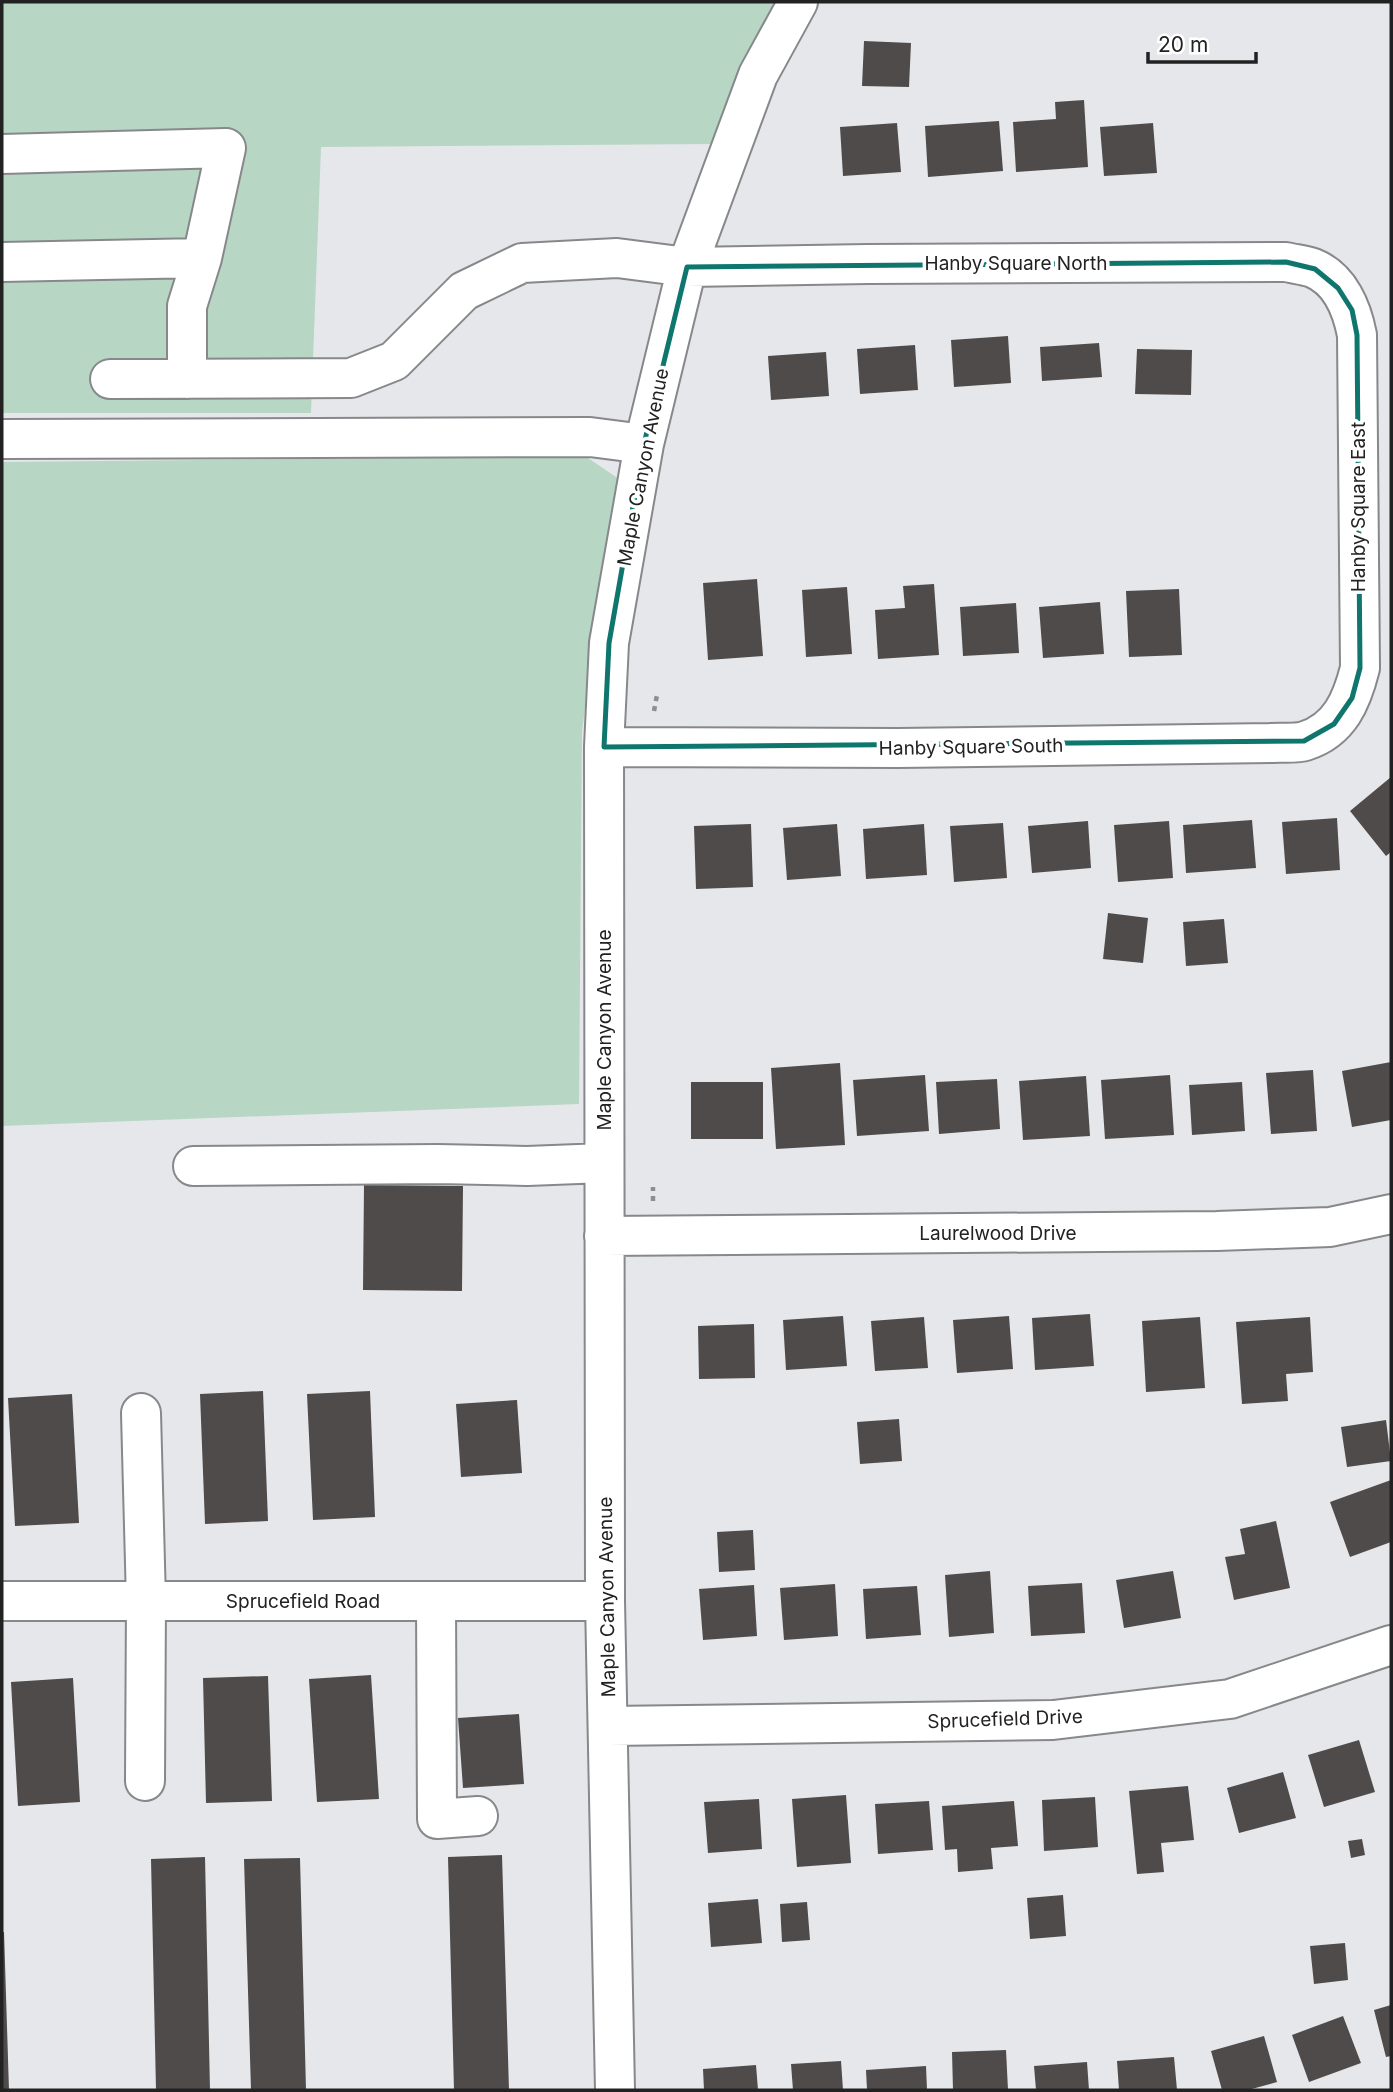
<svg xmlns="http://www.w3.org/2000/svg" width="1393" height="2092" viewBox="0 0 1393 2092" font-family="Inter,sans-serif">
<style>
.green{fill:#b8d6c4}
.building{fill:#4f4b4b}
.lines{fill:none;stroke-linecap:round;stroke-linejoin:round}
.minor-casing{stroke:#87888b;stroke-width:42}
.path{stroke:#8d8e90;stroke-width:4.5;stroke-dasharray:5 5;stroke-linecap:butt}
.minor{stroke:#fff;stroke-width:38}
.marked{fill:none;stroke:#0f766e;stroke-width:5;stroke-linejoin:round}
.labels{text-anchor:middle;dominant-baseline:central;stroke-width:7;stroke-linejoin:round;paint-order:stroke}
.street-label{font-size:19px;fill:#222223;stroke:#fff}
</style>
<rect width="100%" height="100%" fill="#e6e7ea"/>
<path class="green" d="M2,2H779L713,144L321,147L311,413H2Z
M585,456L619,479L603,564L582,732L579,1104L2,1126V462Z"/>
<path class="building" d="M864,41L911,43L909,87L862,86Z
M1084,100L1088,167L1016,172L1013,122L1056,119L1055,102Z
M999,121L1003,171L928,177L925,126Z
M897,123L901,172L843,176L840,127Z
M1153,123L1157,173L1104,176L1100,127Z
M1008,336L1011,383L954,387L951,340Z
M1099,343L1102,377L1042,381L1040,347Z
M915,345L918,390L860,394L857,349Z
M1137,349L1192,350L1191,395L1135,394Z
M826,352L829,396L771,400L768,356Z
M757,579L763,656L708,660L703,583Z
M934,584L939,655L878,659L875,610L905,608L903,586Z
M847,587L852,654L806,657L802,590Z
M1179,589L1182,655L1129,657L1126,591Z
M1100,602L1104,654L1043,658L1039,607Z
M1016,603L1019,653L963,656L960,607Z
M1391,777V852L1386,856L1350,811Z
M1337,818L1340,870L1286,874L1282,822Z
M1252,820L1256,868L1186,873L1183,825Z
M1088,821L1091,868L1032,873L1028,826Z
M1169,821L1173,878L1118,882L1114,825Z
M1003,823L1007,878L954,882L950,826Z
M751,824L753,887L696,889L694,826Z
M837,824L841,876L787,880L783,828Z
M924,824L927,875L866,879L863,829Z
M1108,913L1148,918L1143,963L1103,959Z
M1224,919L1228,963L1186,966L1183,922Z
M1391,1062V1120L1352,1127L1342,1071Z
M840,1063L845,1145L776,1149L771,1068Z
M1313,1070L1317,1131L1271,1134L1266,1073Z
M925,1075L929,1131L857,1136L853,1080Z
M1170,1075L1174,1135L1105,1139L1101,1080Z
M1086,1076L1090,1136L1023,1140L1019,1081Z
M997,1079L1000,1129L939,1134L936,1082Z
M691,1082H763V1139H691Z
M1242,1082L1245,1131L1192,1135L1189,1085Z
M364,1185L463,1186L462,1291L363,1290Z
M1090,1314L1094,1366L1035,1370L1032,1318Z
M843,1316L847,1366L786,1370L783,1320Z
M1009,1316L1013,1369L957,1373L953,1320Z
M924,1317L928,1368L875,1371L871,1321Z
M1200,1317L1205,1388L1146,1392L1142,1321Z
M1310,1317L1313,1372L1286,1374L1288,1401L1242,1404L1236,1322Z
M754,1324L755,1378L699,1379L698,1326Z
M263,1391L268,1521L205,1524L200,1394Z
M370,1391L375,1517L313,1520L307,1394Z
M72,1394L79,1523L15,1526L8,1398Z
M517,1400L522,1473L461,1477L456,1404Z
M899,1419L902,1461L860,1464L857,1422Z
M1386,1420L1391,1461L1347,1467L1341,1427Z
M1391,1480V1542L1350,1557L1330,1502Z
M1276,1521L1290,1588L1234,1600L1225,1557L1245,1554L1240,1529Z
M753,1530L755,1570L719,1572L717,1532Z
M990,1571L994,1633L949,1637L945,1575Z
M1173,1571L1181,1618L1124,1628L1116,1580Z
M1082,1583L1085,1633L1031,1636L1028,1586Z
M835,1584L838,1636L784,1640L780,1588Z
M754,1585L757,1636L703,1640L699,1589Z
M917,1586L921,1635L866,1639L863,1589Z
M371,1675L379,1799L317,1802L309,1679Z
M268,1676L272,1801L206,1803L203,1678Z
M73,1678L80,1802L18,1806L11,1682Z
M519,1714L524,1784L463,1788L458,1718Z
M1359,1740L1375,1792L1324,1807L1308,1755Z
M1283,1772L1296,1818L1239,1833L1227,1788Z
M1188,1786L1194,1840L1161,1843L1164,1872L1137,1874L1129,1791Z
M846,1795L851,1863L797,1867L792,1799Z
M1095,1797L1098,1847L1044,1851L1042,1800Z
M759,1799L762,1849L708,1853L704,1802Z
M929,1801L933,1850L878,1854L875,1804Z
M1014,1801L1018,1846L991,1848L993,1869L958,1872L957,1849L945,1850L942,1806Z
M1362,1839L1365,1855L1351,1858L1348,1841Z
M502,1855L509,2090H454L448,1857Z
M205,1857L210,2090H156L151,1859Z
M300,1858L306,2090H251L244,1859Z
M1063,1895L1066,1936L1030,1939L1027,1898Z
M758,1899L762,1943L711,1947L708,1903Z
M807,1902L810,1940L782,1942L780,1904Z
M2,1932H4L9,2090H2Z
M1345,1943L1348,1980L1314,1984L1310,1946Z
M1391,2005V2056L1386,2057L1374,2010Z
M1343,2016L1361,2063L1309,2082L1292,2035Z
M1264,2036L1277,2082L1248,2090H1222L1211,2051Z
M1006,2050L1008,2090H953L952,2052Z
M1174,2057L1177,2090H1119L1117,2061Z
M841,2061L843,2090H793L791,2064Z
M1087,2062L1089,2090H1036L1034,2066Z
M756,2065L758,2090H704L703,2069Z
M926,2066L927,2090H867L866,2070Z"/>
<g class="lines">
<g class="minor-casing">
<path id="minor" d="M2,154L226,148L202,258L187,306V379
M2,262L202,258
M110,379L351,378L394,361L464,291L522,263L617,258L687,267L868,264L1286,262C1294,264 1305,265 1313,268C1340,279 1352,309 1357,335L1360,668C1352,700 1340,730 1305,741C1295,744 1281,742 1271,743L898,748L604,747
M2,439L590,437L644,444
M193,1166L438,1164L527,1166L604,1163
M604,1236L1217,1231L1330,1227L1391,1214
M141,1413L146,1601L145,1781
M2,1601H605
M436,1601L437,1819L478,1816
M609,1726L1053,1720L1230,1699L1391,1645
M615,2090L605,1601L604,747L609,643L644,444L687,267L758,75L798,2"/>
</g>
<path class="path" d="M654,711L657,695
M653,1201V1187"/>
<use href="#minor" class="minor"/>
</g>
<path class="marked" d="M1286,262L1315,269L1338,288L1352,310L1357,335L1360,668L1352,698L1334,724L1304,741L604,747L609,643L644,444L687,267Z"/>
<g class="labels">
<g class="street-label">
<text x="1016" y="263">Hanby Square North</text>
<text transform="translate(643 467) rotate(-79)">Maple Canyon Avenue</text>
<text transform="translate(1358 507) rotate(-90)">Hanby Square East</text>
<text transform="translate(971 747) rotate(-1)">Hanby Square South</text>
<text transform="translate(604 1030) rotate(-90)">Maple Canyon Avenue</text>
<text x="998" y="1233">Laurelwood Drive</text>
<text transform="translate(607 1597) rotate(-91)">Maple Canyon Avenue</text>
<text x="303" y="1601">Sprucefield Road</text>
<text transform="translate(1005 1719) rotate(-2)">Sprucefield Drive</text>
</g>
</g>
<rect width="1393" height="2092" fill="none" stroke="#222223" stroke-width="7"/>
<path d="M1148 52v10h108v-10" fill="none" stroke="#222223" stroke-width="3.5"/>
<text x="1158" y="52" font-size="21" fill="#222223" stroke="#ffffff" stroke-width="5" paint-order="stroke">20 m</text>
</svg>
